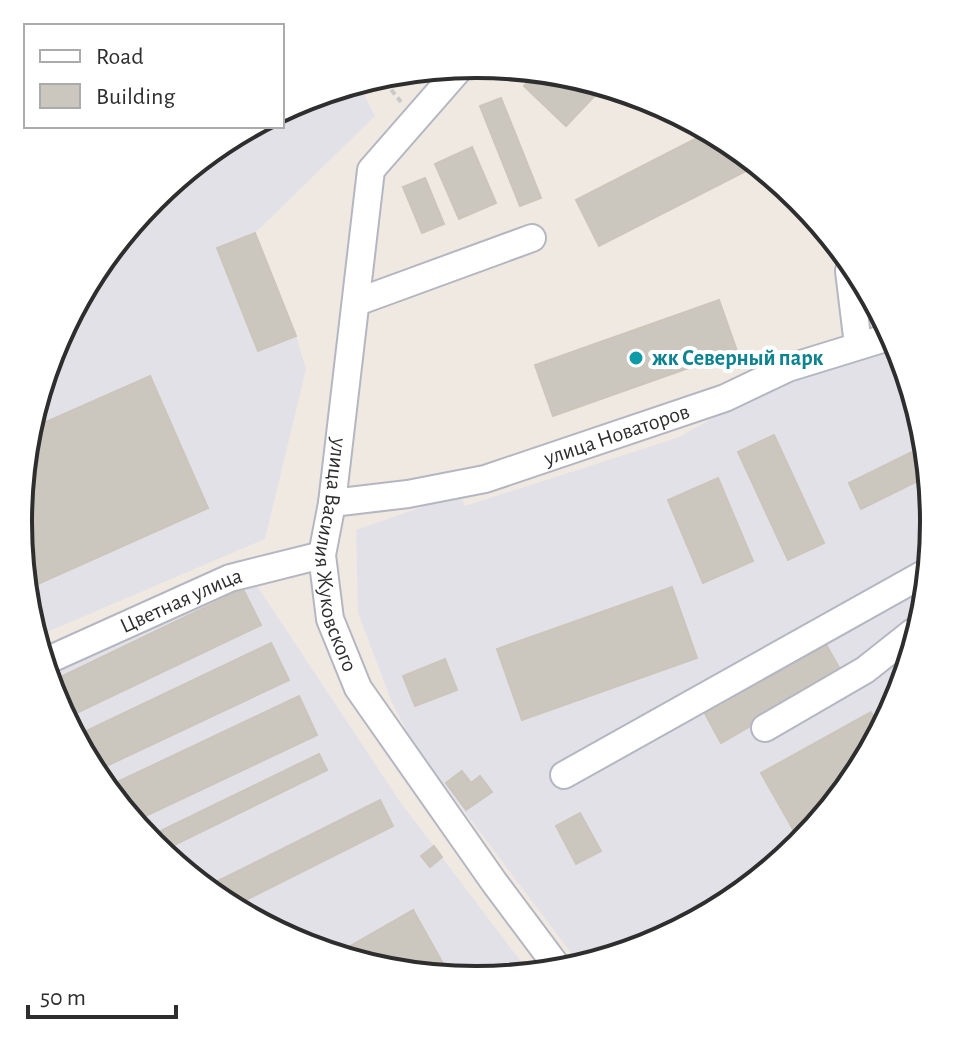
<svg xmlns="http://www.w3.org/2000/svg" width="953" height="1045" viewBox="0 0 953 1045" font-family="'Alegreya Sans',sans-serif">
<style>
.industrial{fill:#e3e1e8}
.building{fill:#cbc7bf;stroke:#cbc5ba;stroke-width:2}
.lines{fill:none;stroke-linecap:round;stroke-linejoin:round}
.minor-casing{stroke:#b4b7c1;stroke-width:30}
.path{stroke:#c9c9c9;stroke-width:4;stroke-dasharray:6 4;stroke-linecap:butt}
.minor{stroke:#fff;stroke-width:26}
.culture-dot{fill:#0f9aa8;stroke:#fff;stroke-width:3}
.labels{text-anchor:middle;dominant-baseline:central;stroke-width:8;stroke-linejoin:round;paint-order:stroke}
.culture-label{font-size:22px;font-weight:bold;fill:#0d838f;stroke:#fff;text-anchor:start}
.street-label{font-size:22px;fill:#2e2e2e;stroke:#fff}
.rim{fill:none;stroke:#2e2e2e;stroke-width:4}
</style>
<rect width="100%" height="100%" fill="#efe9e1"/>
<path class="industrial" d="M360,87L375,116L255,233L296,336L306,369L265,539L40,635L18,522L53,347L153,198L261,126H282V112L301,99Z
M900,348L935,523L900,698L800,847L652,946L577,961L412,742L391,700L358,613L356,530L454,496H461L465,506L677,438L764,390Z
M239,559L401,803L528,971L476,981L301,946L152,846L53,698L43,646Z"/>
<path class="building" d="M534,75L601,89L566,126L524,86Z
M501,98L541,198L520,206L480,106Z
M705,134L754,167L599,246L576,200Z
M472,147L496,203L459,219L435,164Z
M425,178L444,224L422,233L403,187Z
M255,233L296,336L258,351L217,248Z
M719,300L737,351L553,416L535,365Z
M150,376L208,508L31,587L18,522L37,426Z
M774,435L824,543L788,560L738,452Z
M920,448L926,477L861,509L849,483Z
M718,478L753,561L703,583L668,500Z
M672,587L697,658L522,720L497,649Z
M243,589L261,625L66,718L53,698L50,682Z
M824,641L842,673L721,743L703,710Z
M271,643L289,680L100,769L78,735Z
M445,659L457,690L415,706L403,676Z
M299,696L317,735L135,821L111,785Z
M871,712L878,725L885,721L839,790L818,801L824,811L802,845L761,773Z
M319,754L327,770L160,852L146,838Z
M462,771L471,783L480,776L492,792L466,810L446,783Z
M380,800L393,826L238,904L210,885Z
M580,813L601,851L576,864L556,826Z
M434,846L442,857L430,867L421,856Z
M413,910L450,976L338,953Z"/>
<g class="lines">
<g class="minor-casing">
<g id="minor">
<path id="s1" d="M461,67L371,170L332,503L322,555L330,619L358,688L494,882L556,965"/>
<path d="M849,271L858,345"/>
<path d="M357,302L532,238"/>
<path id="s2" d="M332,503L408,494L485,479L725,398L788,368L892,336"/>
<path id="s3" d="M46,661L230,578L322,555"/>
<path d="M765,728L865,670L913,632"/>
<path d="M564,775L925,573"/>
</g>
</g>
<path class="path" d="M385,82L401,102"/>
<use href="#minor" class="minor"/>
</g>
<circle class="culture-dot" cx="636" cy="358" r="8"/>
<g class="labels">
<g class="culture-label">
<text x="652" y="358">жк Северный парк</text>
</g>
<g class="street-label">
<text stroke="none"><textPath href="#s2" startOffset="294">улица Новаторов</textPath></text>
<text stroke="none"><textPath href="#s1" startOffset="526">улица Василия Жуковского</textPath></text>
<text stroke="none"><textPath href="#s3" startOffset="148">Цветная улица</textPath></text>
</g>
</g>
<path d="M0 0H953V1045H0ZM32 522a444 444 0 1 1 888 0a444 444 0 1 1-888 0Z" fill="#fff" fill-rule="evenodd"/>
<path class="rim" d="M32 522a444 444 0 1 1 888 0a444 444 0 1 1-888 0Z"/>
<rect x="24" y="24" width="260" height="104" fill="#ffffff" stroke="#ababab" stroke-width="2"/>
<rect x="40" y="50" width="40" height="12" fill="#ffffff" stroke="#ababab" stroke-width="2"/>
<text x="96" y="64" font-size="24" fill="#2e2e2e">Road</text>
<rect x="40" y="84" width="40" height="24" fill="#cbc7bf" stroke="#ababab" stroke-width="2"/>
<text x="96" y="104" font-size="24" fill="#2e2e2e">Building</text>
<path d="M28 1005v12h148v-12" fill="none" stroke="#2e2e2e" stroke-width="4"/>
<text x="40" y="1005" font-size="24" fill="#2e2e2e" stroke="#ffffff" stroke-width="6" paint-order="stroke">50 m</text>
</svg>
